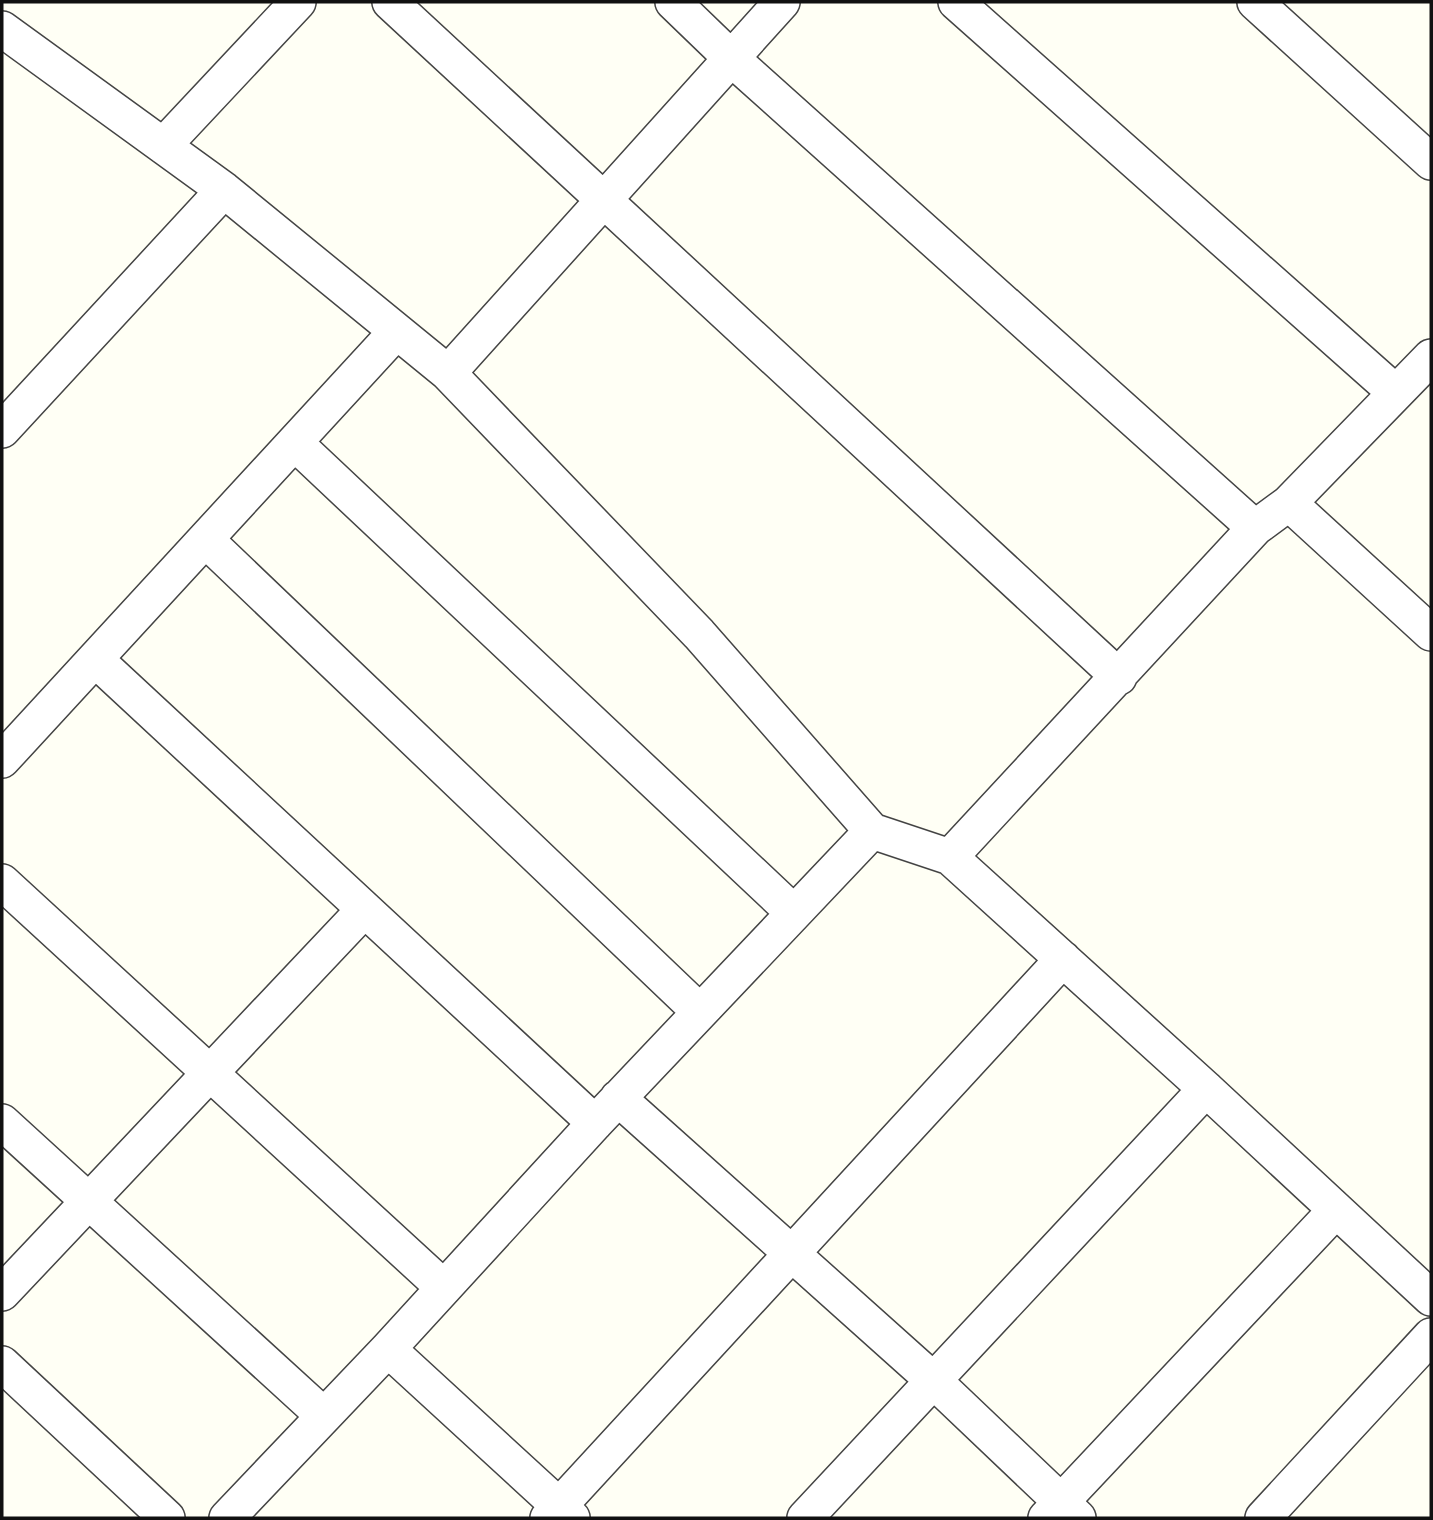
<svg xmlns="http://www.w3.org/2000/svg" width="1433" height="1520" viewBox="0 0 1433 1520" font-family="Georgia,serif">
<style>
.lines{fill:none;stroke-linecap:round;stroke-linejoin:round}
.minor-casing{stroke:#444;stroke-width:38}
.minor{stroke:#fff;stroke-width:35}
</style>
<rect width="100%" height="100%" fill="#fffff5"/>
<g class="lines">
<g class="minor-casing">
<path id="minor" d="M390,2L1119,677
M673,2L731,58L1255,528
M956,2L1396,393
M1255,2L1431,162
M2,29L224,190L448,373L699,634L872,831L950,857L1206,1089L1431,1298
M163,146L298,2
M448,373L782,2
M2,430L224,190
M295,443L794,913
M1289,503L1431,633
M206,540L700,1012
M96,660L595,1123
M2,760L396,332
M950,857L1255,528L1289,503L1431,357
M2,882L444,1288
M618,1098L934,1381L1078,1518
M2,1122L324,1416
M2,1293L364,910
M388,1349L572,1518
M2,1364L167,1518
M227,1518L388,1349L595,1123L872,831
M548,1518L1063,959
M805,1518L1206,1089
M1046,1518L1336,1210
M1263,1518L1431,1336"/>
</g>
<use href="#minor" class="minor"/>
</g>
<rect width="1433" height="1520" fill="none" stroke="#111111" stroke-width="7"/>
</svg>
